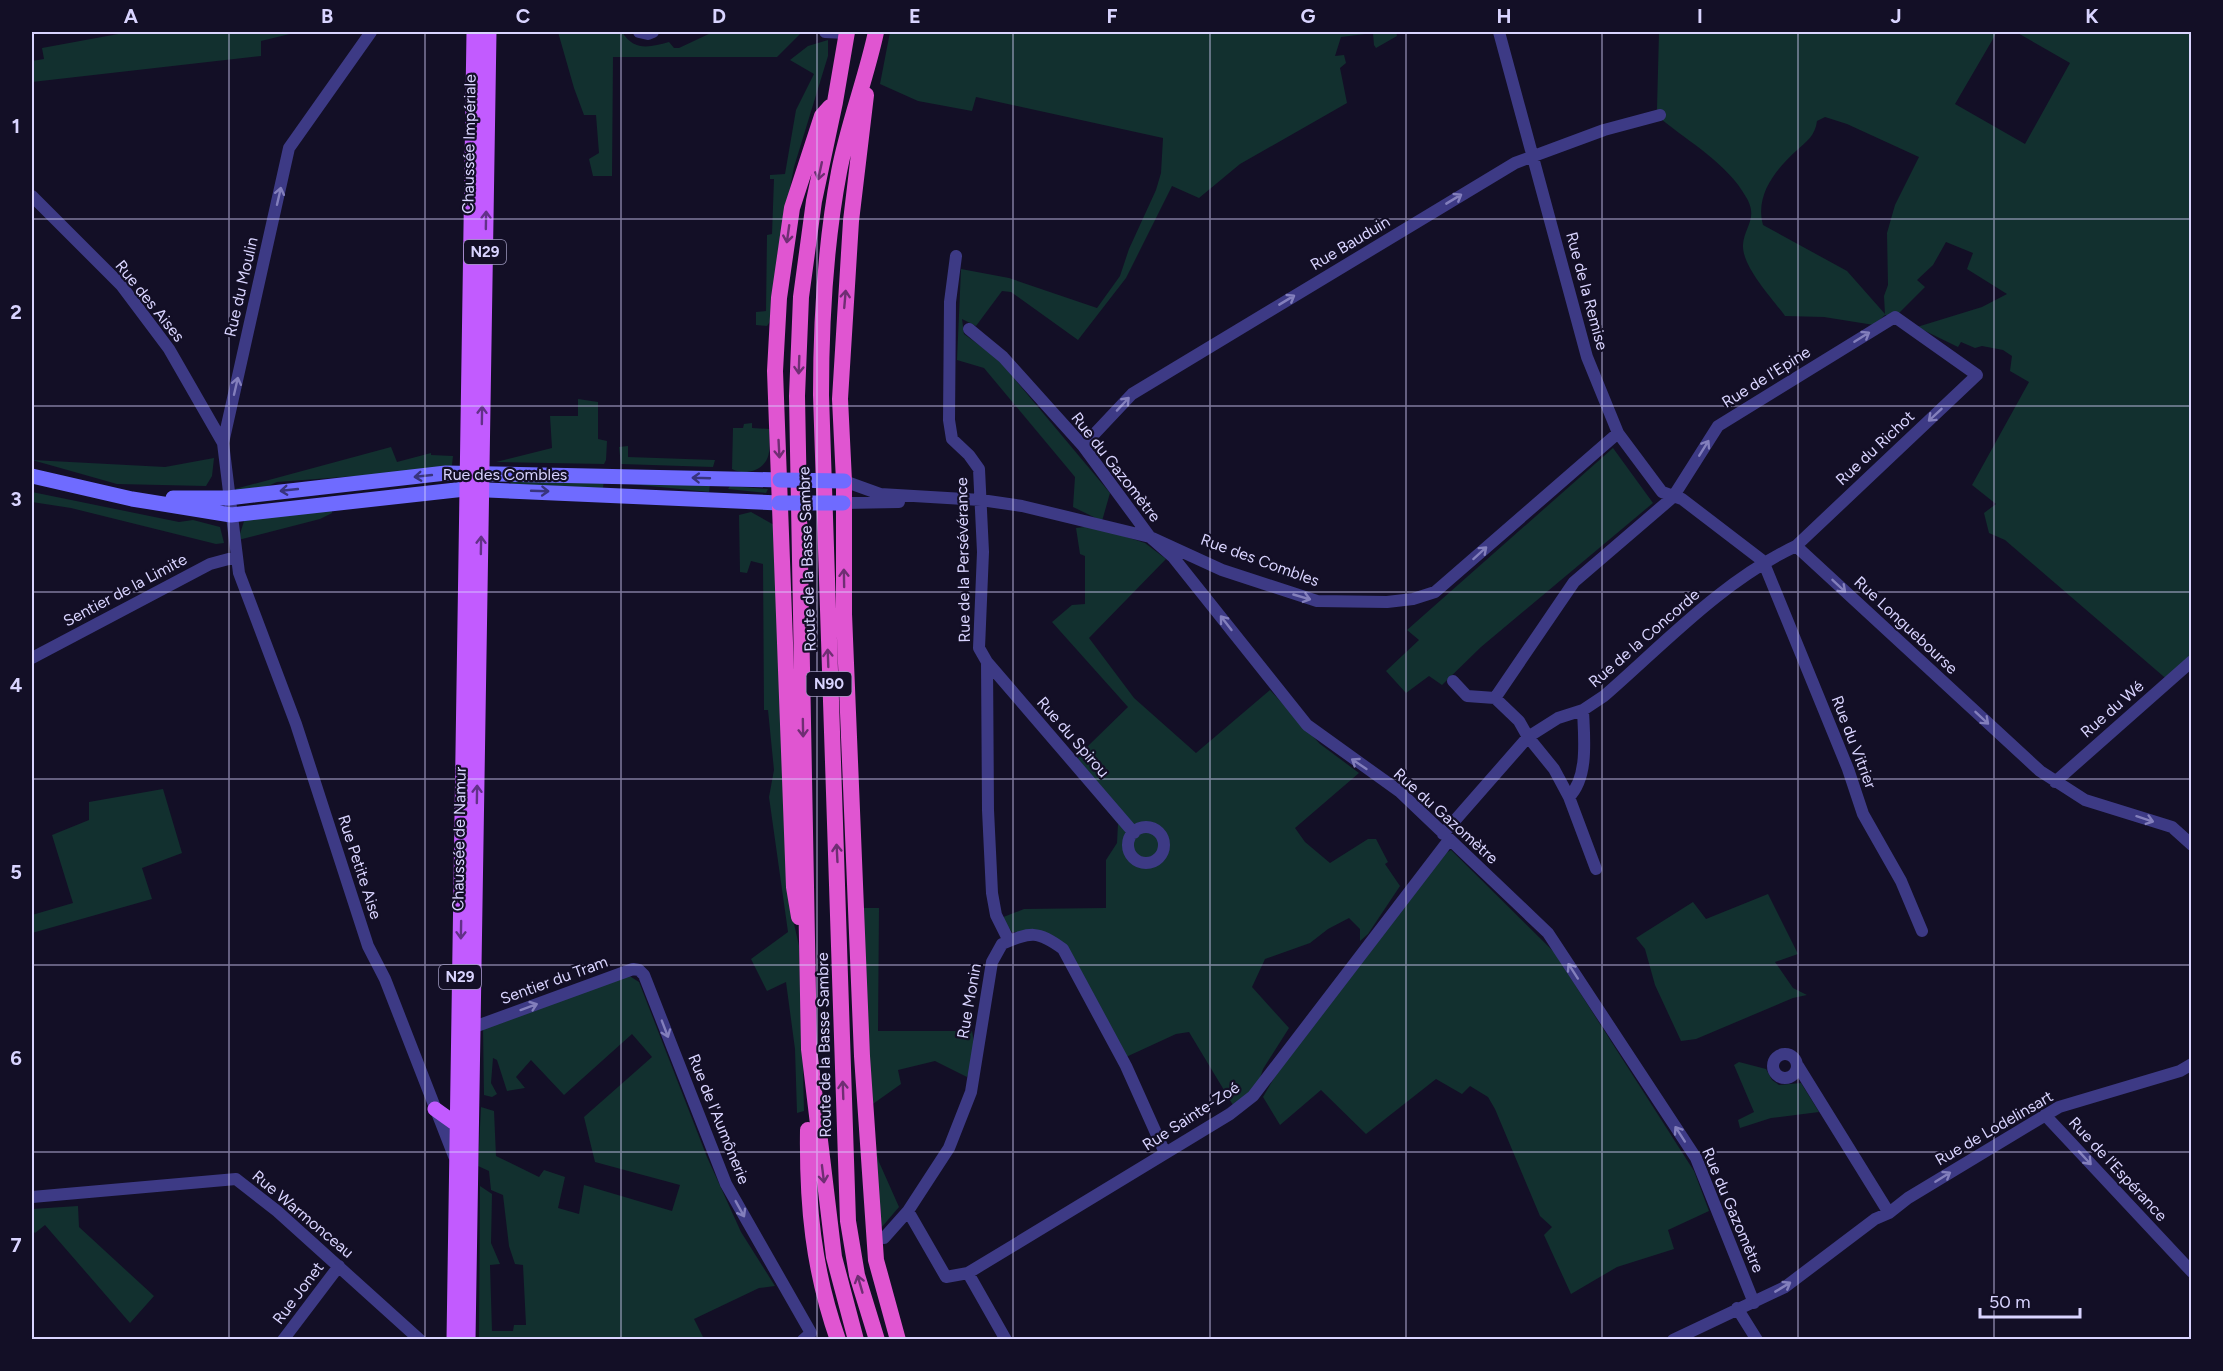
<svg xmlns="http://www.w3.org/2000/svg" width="2223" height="1371" viewBox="0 0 2223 1371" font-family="Figtree,sans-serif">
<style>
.green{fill:#12302f;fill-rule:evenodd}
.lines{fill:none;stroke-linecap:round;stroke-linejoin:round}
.minor{stroke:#3d3a85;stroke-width:12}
.secondary{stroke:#6f6bff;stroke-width:15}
.primary{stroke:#c25bff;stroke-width:15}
.trunk{stroke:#e055d1;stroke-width:16}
.secondary-bridge{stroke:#6f6bff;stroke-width:15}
.oneway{stroke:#6f2e73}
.oneway2{stroke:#837fbc}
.oneway3{stroke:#623188}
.oneway4{stroke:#38347d}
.grid{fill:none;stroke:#d9d4ff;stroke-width:1.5;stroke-opacity:0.55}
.labels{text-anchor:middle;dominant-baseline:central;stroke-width:4.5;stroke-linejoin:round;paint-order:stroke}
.shield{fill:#130f26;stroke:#9e99be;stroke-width:1.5}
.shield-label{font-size:15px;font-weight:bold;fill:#d9d4ff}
.street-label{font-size:16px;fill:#d9d4ff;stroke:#130f26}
.neatline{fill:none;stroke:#d9d4ff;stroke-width:2}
.grid-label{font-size:20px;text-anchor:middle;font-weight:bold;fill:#d9d4ff}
</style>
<rect width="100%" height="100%" fill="#130f26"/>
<path class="green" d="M129,32H298L261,41V56L32,82V61L44,59L42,48Z
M558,32H622C635,52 650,47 669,42L674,48H679L713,32L800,34L777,57H613L612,176H593L589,159L599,153L596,115H584L574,88Z
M890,32H1396L1397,36L1376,48L1374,45L1373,33L1341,37L1335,56L1344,55L1346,63L1340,68L1347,103L1240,164L1199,198L1172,186L1126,278L1078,340L1011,292L1002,291L976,326L962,319L964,334L997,358L1110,493L1102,521L1073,507L1075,477L984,368L957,360L961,269L1009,278L1097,308L1120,276L1129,249L1156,190L1161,173L1163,138L976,97L972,111L918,101L880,84Z
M1659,32H1997L1955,104L2025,144L2070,63L2016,32H2191V662L2170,682L2005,540L1989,533L1984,513L1996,504L1972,485L2029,382L2010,371L2012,356L2003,350L1982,346L1975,348L1961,342L1958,347L1917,327L1982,307L2007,294L1967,269L1973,253L1946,242L1933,265L1917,280L1925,287L1895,317L1885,315L1874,325L1824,317L1785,316C1773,299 1742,267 1743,245C1744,227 1759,218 1746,197C1728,164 1689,142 1661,119L1657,109ZM1825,117L1847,124L1919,157L1895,205L1887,233L1888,285L1884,296L1885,314L1847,271L1763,225C1755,196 1774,171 1796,151C1807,141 1815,136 1817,121Z
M828,40V56L794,167L778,251L771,320L767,326L756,325V312L766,311L767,235L772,234L774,179H770V175L785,174L796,110L814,74L790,60L808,46Z
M578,399L598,402V439L607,441L606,460L604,464L496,462L552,448L550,416H578Z
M752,423V428L770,429C769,447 773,462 755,470C747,473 740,473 732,469L733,428H743L744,424Z
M628,446V457L715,460L713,467L621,464L619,447Z
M391,447L397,462L431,453V455L453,456L452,465L448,469L277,482L263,488L238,491L235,489Z
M1613,448L1653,503L1481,647L1442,685L1429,676L1406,693L1386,671L1419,640L1407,630Z
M214,458L212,476L206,486L117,484L32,460L165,467Z
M509,480H604L603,488L511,484Z
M621,483L710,484L709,492Z
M730,486L768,489L766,493L728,489Z
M32,492L179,522L193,520L220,527L224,543L216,544L71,508L32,502Z
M332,507V513L320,519L238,540L246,515Z
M751,512L776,526L789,902L800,950L804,1111L797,1113L795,1049L786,982L767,991L751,959L788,932L769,797L774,770L768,710H764L763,564L751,561L747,573L740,572L739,515Z
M1093,526L1145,543L1166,559L1089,638L1134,698L1196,753L1270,690L1320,744L1359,773L1295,828L1305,842L1330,863L1368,839H1376L1388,862L1385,864L1400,886L1368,934L1360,941V929L1349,918L1328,929L1310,943L1265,959L1252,987L1289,1028L1263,1069L1255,1093L1236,1110L1189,1032L1176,1034L1126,1057L1063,949L1044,932H1012L1001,918L1024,909L1106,908V860L1117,843L1118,824L1071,767L1089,745L1128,707L1052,622L1072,605L1085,604V556L1080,554L1076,528Z
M163,789L182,853L142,868L152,899L32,933V915L73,903L52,835L89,820V802Z
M1451,850L1554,952L1694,1171L1709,1211L1668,1230L1674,1249L1617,1267L1571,1294L1544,1235L1552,1227L1540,1216L1495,1109L1488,1097L1470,1086L1462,1094L1436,1079L1366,1134L1321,1090L1280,1125L1263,1097L1295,1042L1444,854Z
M1768,894L1798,954L1775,962L1793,988L1807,995L1793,998L1696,1039L1681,1041L1655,985L1645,949L1636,938L1693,902L1706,919Z
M861,908H879L878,1031H972L976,1054L967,1077L935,1061L898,1070L901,1084L870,1106Z
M628,975L639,982L707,1157L741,1232L775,1286L759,1288L694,1319L704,1339H479L480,1186L492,1194L491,1243L500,1264L490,1265L492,1331H513L514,1325H526L523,1265L515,1264L509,1246L503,1195L491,1190L489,1171L478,1166L481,1107L494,1111L496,1156L539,1177L544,1170L565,1177L558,1208L579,1214L584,1185L672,1211L680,1185L595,1162L584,1117L652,1057L632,1034L564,1095L531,1060L516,1077L525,1088L507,1091L497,1060L493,1058L491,1083L497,1094L492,1097L484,1095L483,1027Z
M1739,1062L1766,1069L1772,1080L1779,1085L1801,1083L1819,1112L1771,1118L1740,1128L1738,1120L1754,1112L1734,1065Z
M873,1136L879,1162L899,1207L881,1228Z
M78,1206L79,1227L154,1296L130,1323L45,1225L35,1233L32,1230V1209Z"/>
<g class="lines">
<path class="minor" d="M371,32L289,148L223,443L239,573L296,724L368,946L385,979L454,1156
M639,32L648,34L653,32
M825,32L847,33
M1499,32L1587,357L1618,433L1662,492L1682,499L1763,561
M32,196L121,285L169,349L223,443
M956,256L950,302L949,420L952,439L969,455L979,469L983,552L979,648L987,662L988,810L992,893L996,915L1009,941
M969,329L1003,357L1083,446L1150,537L1173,557L1307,725L1399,791L1548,933L1696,1158L1754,1303
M1083,446L1132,394L1515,163L1604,130L1660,115
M844,481L880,494L981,500L1022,506L1150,537L1222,570L1317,601L1387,602L1413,599L1435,592L1618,433
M843,503L899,502
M1796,546L2040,771L2085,800L2172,827L2192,845
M1763,561L1848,769L1863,814L1901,881L1922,931
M32,658L210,564L236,557
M987,662L1134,833
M1453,681L1467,696L1495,698L1519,721L1528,737L1554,769L1569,797L1596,869
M2055,782L2192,661
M1569,797C1589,777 1584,737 1583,710
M1128 845a18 18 0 1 1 36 0a18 18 0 1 1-36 0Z
M1443,834L1528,737L1558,718L1583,710L1604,696C1665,643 1722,581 1796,546L1977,375L1895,317L1718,426L1673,497L1574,582L1495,698
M474,1027L633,969L639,970L644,975L726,1184L811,1333L803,1340
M1773 1066a12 12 0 1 1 24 0a12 12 0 1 1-24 0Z
M1798,1066L1889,1213
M2045,1115L2192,1272
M32,1197L236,1179L277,1211L420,1340
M884,1238L908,1211
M968,1273L946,1277L908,1211L949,1148L971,1092L992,962L1002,944C1031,932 1037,930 1063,949L1126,1066L1165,1153
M1737,1308L1757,1340
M283,1340L339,1266
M1006,1340L968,1273L1230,1114L1253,1096L1449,840
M1673,1340L1785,1287L1875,1219L1889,1213L1908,1198L2059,1107L2180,1071L2192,1064"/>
<path class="secondary" d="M32,476L132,499L231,515L465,489L779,503
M173,498H228L446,473L780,480"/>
<path class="primary" d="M435,1109L463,1129
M454,1340L474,32
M468,1340L489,32"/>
<path class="trunk" d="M847,32L835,102L814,201L801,297L797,396L809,1049L834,1257L856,1340
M876,32C866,79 848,124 839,172C825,246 821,320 821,395L848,1221L857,1275L877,1340
M866,95L851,221L840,399L844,481V614L862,1056L876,1260L898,1340
M799,917L794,887L775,371L779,298L792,208L822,116L830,107
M808,1130C807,1204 813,1269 838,1340"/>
<path class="secondary-bridge" d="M780,480L844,481
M779,503H843"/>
</g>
<defs><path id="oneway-shaft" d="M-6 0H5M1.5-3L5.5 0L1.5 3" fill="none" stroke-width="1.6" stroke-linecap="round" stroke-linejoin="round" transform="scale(1.5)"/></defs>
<g class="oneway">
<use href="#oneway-shaft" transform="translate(820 171) rotate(102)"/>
<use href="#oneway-shaft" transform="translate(788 234) rotate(98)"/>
<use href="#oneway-shaft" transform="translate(845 299) rotate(-85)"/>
<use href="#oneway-shaft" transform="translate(799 365) rotate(92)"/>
<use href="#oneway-shaft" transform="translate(779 449) rotate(87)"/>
<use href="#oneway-shaft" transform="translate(844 578) rotate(-91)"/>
<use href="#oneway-shaft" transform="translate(828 658) rotate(-92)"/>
<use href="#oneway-shaft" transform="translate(803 728) rotate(89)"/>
<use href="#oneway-shaft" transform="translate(837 853) rotate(-93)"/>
<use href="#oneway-shaft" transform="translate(843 1090) rotate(-92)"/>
<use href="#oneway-shaft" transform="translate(823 1174) rotate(83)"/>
<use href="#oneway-shaft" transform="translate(860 1284) rotate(-106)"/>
</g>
<g class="oneway2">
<use href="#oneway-shaft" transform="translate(279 196) rotate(-77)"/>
<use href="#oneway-shaft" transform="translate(1454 199) rotate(-31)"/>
<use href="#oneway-shaft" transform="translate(1287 300) rotate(-31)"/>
<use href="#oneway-shaft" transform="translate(1862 337) rotate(-32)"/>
<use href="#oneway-shaft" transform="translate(236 386) rotate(-77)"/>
<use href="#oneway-shaft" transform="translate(1123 404) rotate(-47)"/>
<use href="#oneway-shaft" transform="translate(1935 415) rotate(137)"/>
<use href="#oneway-shaft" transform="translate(1704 448) rotate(-58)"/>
<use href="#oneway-shaft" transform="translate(1480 553) rotate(-42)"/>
<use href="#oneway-shaft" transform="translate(1839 586) rotate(43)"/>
<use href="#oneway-shaft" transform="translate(1302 597) rotate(16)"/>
<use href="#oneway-shaft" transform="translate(1226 623) rotate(-128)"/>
<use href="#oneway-shaft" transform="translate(1982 718) rotate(43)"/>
<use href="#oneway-shaft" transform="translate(1359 764) rotate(-146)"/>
<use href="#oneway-shaft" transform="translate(2145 819) rotate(18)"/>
<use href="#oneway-shaft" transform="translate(1573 971) rotate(-123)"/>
<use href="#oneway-shaft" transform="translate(529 1007) rotate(-20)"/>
<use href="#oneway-shaft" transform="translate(665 1029) rotate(69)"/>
<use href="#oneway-shaft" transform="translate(1680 1134) rotate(-123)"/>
<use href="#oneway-shaft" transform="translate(2085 1158) rotate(47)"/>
<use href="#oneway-shaft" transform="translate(1943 1177) rotate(-32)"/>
<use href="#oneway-shaft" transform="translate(740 1209) rotate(61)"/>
<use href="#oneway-shaft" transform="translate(1783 1287) rotate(-31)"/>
</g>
<g class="oneway3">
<use href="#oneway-shaft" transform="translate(486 220) rotate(-89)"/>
<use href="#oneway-shaft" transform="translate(482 415) rotate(-89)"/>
<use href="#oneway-shaft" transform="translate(481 545) rotate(-89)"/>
<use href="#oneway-shaft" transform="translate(477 794) rotate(-89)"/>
<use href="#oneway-shaft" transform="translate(461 930) rotate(91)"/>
</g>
<g class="oneway4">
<use href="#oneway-shaft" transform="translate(423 476) rotate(174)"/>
<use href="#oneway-shaft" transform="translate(701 478) rotate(-178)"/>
<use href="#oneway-shaft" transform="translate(289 490) rotate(174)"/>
<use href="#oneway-shaft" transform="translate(540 491) rotate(2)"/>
</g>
<path class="grid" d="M229,32V1340M425,32V1340M621,32V1340M817,32V1340M1013,32V1340M1210,32V1340M1406,32V1340M1602,32V1340M1798,32V1340M1994,32V1340M32,219H2192M32,406H2192M32,592H2192M32,779H2192M32,965H2192M32,1152H2192"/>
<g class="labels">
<g class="shield">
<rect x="464" y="240" width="42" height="24" rx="4.5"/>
<rect x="806.5" y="672" width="45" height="24" rx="4.5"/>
<rect x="439" y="965" width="42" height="24" rx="4.5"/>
</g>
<g class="shield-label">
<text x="485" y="252">N29</text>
<text x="829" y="684">N90</text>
<text x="460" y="977">N29</text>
</g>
<g class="street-label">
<text transform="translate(469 144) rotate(-89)">Chaussée Impériale</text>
<text transform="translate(1350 243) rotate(-31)">Rue Bauduin</text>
<text transform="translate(241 287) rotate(-77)">Rue du Moulin</text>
<text transform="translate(1587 291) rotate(75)">Rue de la Remise</text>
<text transform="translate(150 301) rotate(51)">Rue des Aises</text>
<text transform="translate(1766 377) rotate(-32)">Rue de l'Epine</text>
<text transform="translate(1875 448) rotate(-43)">Rue du Richot</text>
<text transform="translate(1116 467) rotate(52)">Rue du Gazomètre</text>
<text x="505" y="474">Rue des Combles</text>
<text transform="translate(807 559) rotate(-92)">Route de la Basse Sambre</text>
<text transform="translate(963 560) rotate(-91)">Rue de la Persévérance</text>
<text transform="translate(1260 560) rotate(20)">Rue des Combles</text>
<text transform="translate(125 590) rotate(-28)">Sentier de la Limite</text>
<text transform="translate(1906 625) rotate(43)">Rue Longuebourse</text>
<text transform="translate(1644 638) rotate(-41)">Rue de la Concorde</text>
<text transform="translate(2112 709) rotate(-41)">Rue du Wé</text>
<text transform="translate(1073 737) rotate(49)">Rue du Spirou</text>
<text transform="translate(1854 742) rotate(69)">Rue du Vitrier</text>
<text transform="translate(1446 816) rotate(42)">Rue du Gazomètre</text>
<text transform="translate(459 839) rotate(-89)">Chaussée de Namur</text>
<text transform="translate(360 867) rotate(72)">Rue Petite Aise</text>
<text transform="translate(554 980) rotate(-20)">Sentier du Tram</text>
<text transform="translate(969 1001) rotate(-80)">Rue Monin</text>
<text transform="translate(824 1045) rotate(-91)">Route de la Basse Sambre</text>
<text transform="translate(1191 1116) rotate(-33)">Rue Sainte-Zoé</text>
<text transform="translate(719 1119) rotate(68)">Rue de l'Aumônerie</text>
<text transform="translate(1994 1128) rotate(-30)">Rue de Lodelinsart</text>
<text transform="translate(2118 1169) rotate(47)">Rue de l'Espérance</text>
<text transform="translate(1733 1210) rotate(67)">Rue du Gazomètre</text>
<text transform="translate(303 1214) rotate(40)">Rue Warmonceau</text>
<text transform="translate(298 1293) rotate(-53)">Rue Jonet</text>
</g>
</g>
<rect width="2223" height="1371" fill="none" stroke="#130f26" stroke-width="66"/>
<path d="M1980 1308v9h100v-9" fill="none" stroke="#d9d4ff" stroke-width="3"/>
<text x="1989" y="1308" font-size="18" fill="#d9d4ff" stroke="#130f26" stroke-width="4.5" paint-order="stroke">50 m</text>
<rect x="33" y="33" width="2157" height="1305" class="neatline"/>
<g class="grid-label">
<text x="131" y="23">A</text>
<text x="327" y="23">B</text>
<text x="523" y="23">C</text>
<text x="719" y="23">D</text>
<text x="915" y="23">E</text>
<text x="1112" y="23">F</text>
<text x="1308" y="23">G</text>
<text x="1504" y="23">H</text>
<text x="1700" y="23">I</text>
<text x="1896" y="23">J</text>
<text x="2092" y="23">K</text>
<text x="16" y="133">1</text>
<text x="16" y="319">2</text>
<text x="16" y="506">3</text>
<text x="16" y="692">4</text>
<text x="16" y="879">5</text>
<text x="16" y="1065">6</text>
<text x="16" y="1252">7</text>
</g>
</svg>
